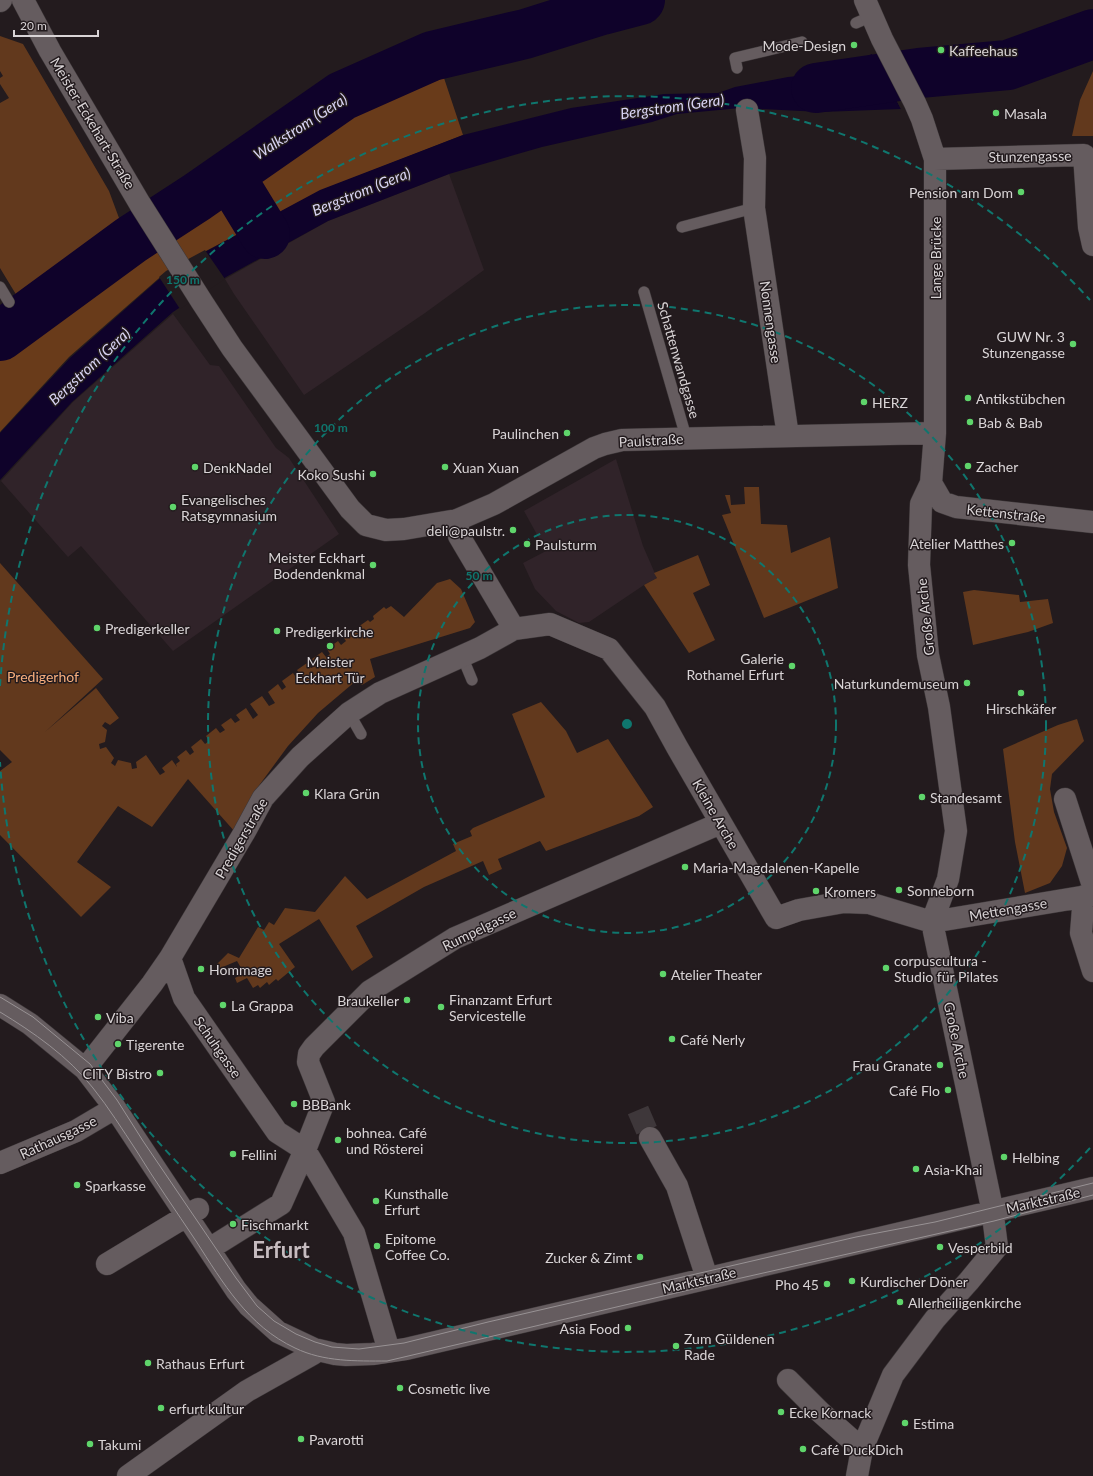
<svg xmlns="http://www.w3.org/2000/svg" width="1093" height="1476" viewBox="0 0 1093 1476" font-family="Lato,sans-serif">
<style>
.built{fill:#302329}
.green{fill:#62391d}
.forest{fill:#693b1a}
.water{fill:#0f022a}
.pier{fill:#231b1e}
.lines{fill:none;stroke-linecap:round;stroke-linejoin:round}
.river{stroke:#0f022a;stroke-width:50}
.street-tunnel{stroke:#3e373a;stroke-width:22;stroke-dasharray:22 11;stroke-linecap:butt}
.lane-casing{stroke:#3d3739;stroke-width:12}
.street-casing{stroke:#3d3739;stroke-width:23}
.lane{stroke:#655c5f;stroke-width:11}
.street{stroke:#655c5f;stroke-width:22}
.tram{stroke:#989294;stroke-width:1}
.ring{fill:none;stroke:#0f766e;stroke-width:2;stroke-dasharray:7 5}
.poi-dot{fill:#5fd56b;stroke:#231b1e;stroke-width:1.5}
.labels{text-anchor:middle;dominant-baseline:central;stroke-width:3;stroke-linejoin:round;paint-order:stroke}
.poi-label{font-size:14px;fill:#d9d4d6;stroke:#231b1e;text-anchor:start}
.street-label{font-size:14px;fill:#d9d4d6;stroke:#231b1e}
.park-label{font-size:14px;fill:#f9af7d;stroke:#231b1e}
.water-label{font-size:15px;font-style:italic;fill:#d9d4f4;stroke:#231b1e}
.town-label{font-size:22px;font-weight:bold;fill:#c6bcc0;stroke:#231b1e}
.centre{fill:#0f766e;stroke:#231b1e;stroke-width:2}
.ring-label{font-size:12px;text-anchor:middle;font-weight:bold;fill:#0f766e;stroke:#231b1e;stroke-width:3;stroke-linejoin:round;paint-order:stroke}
</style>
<rect width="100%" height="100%" fill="#231b1e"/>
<path class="built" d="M449,174L484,270L425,313L304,395L234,294L225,279L328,221Z
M173,314L210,365L219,366L276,448L289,458L339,534L173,651L81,546L68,557L1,481L73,402Z
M616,459L643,546L657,578L644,585L589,622L579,623L556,611L535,589L523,563L546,551L524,511Z"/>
<path class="green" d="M0,36L23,44L109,191L119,218L124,224L20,301L0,268V103L9,98L0,84V78L3,76L0,71Z
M1093,71V136H1072L1080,100Z
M744,487H759L761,524L787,525L791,553L830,537L838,588L764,618L722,515L731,513L725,495H730L731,505L745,504Z
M698,555L710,585L693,593L715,640L689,653L644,585L657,578L654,573Z
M0,563L103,679L45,732L96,688L119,718L110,725L105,722L102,726L107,730L105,742L99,744L100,749L106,747L114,758L111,763L115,766L118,760L131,763L132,769L137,768L136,762L146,755L160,775L165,772L162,768L172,760L177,767L176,764L180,761L177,757L186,750L190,755L194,752L191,747L201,739L205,744L209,741L206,736L216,728L220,733L225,730L221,725L231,718L235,723L240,720L236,715L246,708L253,719L258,715L250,704L262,696L269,706L275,703L268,692L278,684L282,690L286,687L282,681L293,673L297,679L301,676L297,670L307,663L311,668L316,666L312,659L322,652L326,657L330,654L327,649L338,641L341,645L346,641L343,637L353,630L355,633L360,630L358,627L368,620L370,622L374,619L373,616L384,607L386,609L391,606L404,617L437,583L450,579L461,589L475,622L470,628L370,659L375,677L362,685L357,680L318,713L288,746L255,791L235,832L188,779L152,827L118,806L77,862L111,887L81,917L0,835V771L12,762L0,750Z
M974,590L1019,595L1020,602L1048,599L1053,623L1028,632L973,645L963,592Z
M541,702L566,731L577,753L608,739L653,807L639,816L546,851L540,841L498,859L502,869L489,875L483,861L424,887L356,926L373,957L352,971L319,919L279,944L295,967L278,981L276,979L269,985L267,982L260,988L258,985L253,988L247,978L237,983L235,978L244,973L237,961L218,969L216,965L228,953L239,958L258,927L264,930L269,922L274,925L285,908L315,912L345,876L367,899L456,851L453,844L472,836L470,831L473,828L545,797L512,714Z
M1077,719L1084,741L1052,774L1050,789L1054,812L1067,848L1062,866L1050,883L1025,893L1015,842L1003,749L1058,725Z"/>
<path class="forest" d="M444,78L463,135L320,191L166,272L69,357L0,432V349L44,312L147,243L295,146L374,103Z"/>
<path class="water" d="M872,54L901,109L821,112L740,108L677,114L652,122L542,147L449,174L328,221L226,277L173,312L72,402L0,480V433L70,358L166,273L320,190L463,135L571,108L664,94L718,93L735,87L788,77L829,73Z"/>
<path class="pier" d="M874,53L902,108L901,109L872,54Z
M205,250L225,279L180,309L159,277L166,271Z"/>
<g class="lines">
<path class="river" d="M816,88L919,73L1008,65L1093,34
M229,175L265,234
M0,336L131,240L197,197L342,96L432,56L525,34L602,10L640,0"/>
<path class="street-tunnel" d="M638,1110L650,1138"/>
<g class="lane-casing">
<path id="lane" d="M856,23L872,16
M737,68L735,58L802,42
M682,227L754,208
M0,287L9,302
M644,292L686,437
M462,656L472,680
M349,713L361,734"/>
</g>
<g class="street-casing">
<path id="street" d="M23,0L50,51L140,204L202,302L232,348L350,509L366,525L386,530L404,529L457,520L494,504L594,448L605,444L622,440L935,433
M0,1L1,0
M747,110L755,158L754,208L788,436
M935,159L1084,155L1089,227L1093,245
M931,483L942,502L956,507L1093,522
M457,520L459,536L514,629
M1065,799L1093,886
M1084,896L1081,933L1093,971
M170,958L184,998L277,1132L305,1150L354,1233L389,1351
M0,1005L30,1024L85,1069L115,1108L236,1290L249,1306L278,1332L314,1349L335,1354L346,1355L373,1354L406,1349L1093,1188
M85,1069L152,984L170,958L244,833L263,798L300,757L349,713L380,693L480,648L514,629L550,624L609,649L655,707L677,747L776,918L799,910L844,902L869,903L932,922L1093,895
M650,1138L677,1186L707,1278
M0,1163L76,1131L115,1108
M209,1249L281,1204L305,1150L324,1102L308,1062L309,1054L314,1047L370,991L455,938L721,823
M107,1264L198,1209
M788,1380L819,1411L862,1449
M128,1476L247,1391L313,1354L314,1349
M857,1476L862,1449L893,1375L935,1319L969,1281L997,1247L992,1208L932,922L948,879L956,831L939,707L928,655L919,565L921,504L931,483L935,433V159L922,119L915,103L882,39L865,0"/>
</g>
<use href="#lane" class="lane"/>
<use href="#street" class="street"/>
<path class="tram" d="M0,997L33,1017L90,1064L117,1100L143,1141L236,1278L257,1306L274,1321L296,1334L315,1342L332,1347L359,1349L404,1343L488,1322L856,1237L935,1222L1093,1183
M0,1012C33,1032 69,1057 93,1088C109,1108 122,1129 136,1150C155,1181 176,1211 196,1241C223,1283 248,1326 295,1348C324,1362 356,1361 387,1361L710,1285L994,1221L1093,1195"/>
</g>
<g class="ring">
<circle cx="627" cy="724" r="209"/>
<circle cx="627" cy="724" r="419"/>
<path d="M1090 1148A628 628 0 0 1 0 762M0 686A628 628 0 0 1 1090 300"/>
</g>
<g class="poi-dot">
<circle cx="854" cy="45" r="4"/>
<circle cx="941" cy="50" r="4"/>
<circle cx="996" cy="113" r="4"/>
<circle cx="1021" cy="192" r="4"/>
<circle cx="1073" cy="344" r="4"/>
<circle cx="968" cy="398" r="4"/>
<circle cx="864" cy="402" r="4"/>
<circle cx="970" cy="422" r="4"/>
<circle cx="567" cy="433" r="4"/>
<circle cx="968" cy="466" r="4"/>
<circle cx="195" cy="467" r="4"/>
<circle cx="445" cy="467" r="4"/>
<circle cx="373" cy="474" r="4"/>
<circle cx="173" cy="507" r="4"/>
<circle cx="513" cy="530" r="4"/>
<circle cx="1012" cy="543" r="4"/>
<circle cx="527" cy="544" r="4"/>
<circle cx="373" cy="565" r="4"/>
<circle cx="97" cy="628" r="4"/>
<circle cx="277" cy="631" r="4"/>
<circle cx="330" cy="646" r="4"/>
<circle cx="792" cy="666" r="4"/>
<circle cx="967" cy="683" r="4"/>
<circle cx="1021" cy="693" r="4"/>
<circle cx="306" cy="793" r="4"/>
<circle cx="922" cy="797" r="4"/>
<circle cx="685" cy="867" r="4"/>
<circle cx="899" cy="890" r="4"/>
<circle cx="816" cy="891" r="4"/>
<circle cx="886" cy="968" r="4"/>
<circle cx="201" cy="969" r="4"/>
<circle cx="663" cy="974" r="4"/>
<circle cx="407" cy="1000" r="4"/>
<circle cx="223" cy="1005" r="4"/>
<circle cx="441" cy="1007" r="4"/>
<circle cx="98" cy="1017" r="4"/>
<circle cx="672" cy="1039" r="4"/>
<circle cx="118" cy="1044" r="4"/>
<circle cx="940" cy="1065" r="4"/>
<circle cx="160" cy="1073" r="4"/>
<circle cx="948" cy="1090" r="4"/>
<circle cx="294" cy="1104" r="4"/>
<circle cx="338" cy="1140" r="4"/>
<circle cx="233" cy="1154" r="4"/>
<circle cx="1004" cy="1157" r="4"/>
<circle cx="916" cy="1169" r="4"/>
<circle cx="77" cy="1185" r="4"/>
<circle cx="376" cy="1201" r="4"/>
<circle cx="233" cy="1224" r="4"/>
<circle cx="377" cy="1246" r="4"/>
<circle cx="940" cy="1247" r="4"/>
<circle cx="640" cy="1257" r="4"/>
<circle cx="852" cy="1281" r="4"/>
<circle cx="827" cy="1284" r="4"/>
<circle cx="900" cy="1302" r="4"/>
<circle cx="628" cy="1328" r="4"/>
<circle cx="676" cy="1346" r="4"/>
<circle cx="148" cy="1363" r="4"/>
<circle cx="400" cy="1388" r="4"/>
<circle cx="161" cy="1408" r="4"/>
<circle cx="781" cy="1412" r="4"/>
<circle cx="905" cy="1423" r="4"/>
<circle cx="301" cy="1439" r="4"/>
<circle cx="90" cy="1444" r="4"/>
<circle cx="803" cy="1449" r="4"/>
</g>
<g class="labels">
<g class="poi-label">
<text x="846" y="45" text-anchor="end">Mode-Design</text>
<text x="949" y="50">Kaffeehaus</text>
<text x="1004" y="113">Masala</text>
<text x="1013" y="192" text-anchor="end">Pension am Dom</text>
<text x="1065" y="336" text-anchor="end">GUW Nr. 3<tspan x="1065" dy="16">Stunzengasse</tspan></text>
<text x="976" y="398">Antikstübchen</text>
<text x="872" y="402">HERZ</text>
<text x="978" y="422">Bab &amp; Bab</text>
<text x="559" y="433" text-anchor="end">Paulinchen</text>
<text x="976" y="466">Zacher</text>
<text x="203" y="467">DenkNadel</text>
<text x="453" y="467">Xuan Xuan</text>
<text x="365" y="474" text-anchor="end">Koko Sushi</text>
<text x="181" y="499">Evangelisches<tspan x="181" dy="16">Ratsgymnasium</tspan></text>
<text x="505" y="530" text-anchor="end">deli@paulstr.</text>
<text x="1004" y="543" text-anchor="end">Atelier Matthes</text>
<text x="535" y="544">Paulsturm</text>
<text x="365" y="557" text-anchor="end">Meister Eckhart<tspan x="365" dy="16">Bodendenkmal</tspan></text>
<text x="105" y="628">Predigerkeller</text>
<text x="285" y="631">Predigerkirche</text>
<text x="784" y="658" text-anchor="end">Galerie<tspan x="784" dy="16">Rothamel Erfurt</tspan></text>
<text x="330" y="661" text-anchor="middle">Meister<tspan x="330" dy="16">Eckhart Tür</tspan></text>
<text x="959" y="683" text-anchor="end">Naturkundemuseum</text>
<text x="1021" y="708" text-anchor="middle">Hirschkäfer</text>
<text x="314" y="793">Klara Grün</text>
<text x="930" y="797">Standesamt</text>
<text x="693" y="867">Maria-Magdalenen-Kapelle</text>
<text x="907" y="890">Sonneborn</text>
<text x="824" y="891">Kromers</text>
<text x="894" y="960">corpuscultura -<tspan x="894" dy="16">Studio für Pilates</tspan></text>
<text x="209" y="969">Hommage</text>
<text x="671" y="974">Atelier Theater</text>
<text x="449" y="999">Finanzamt Erfurt<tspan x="449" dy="16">Servicestelle</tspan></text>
<text x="399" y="1000" text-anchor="end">Braukeller</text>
<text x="231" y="1005">La Grappa</text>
<text x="106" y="1017">Viba</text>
<text x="680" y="1039">Café Nerly</text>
<text x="126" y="1044">Tigerente</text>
<text x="932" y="1065" text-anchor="end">Frau Granate</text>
<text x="152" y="1073" text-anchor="end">CITY Bistro</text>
<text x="940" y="1090" text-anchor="end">Café Flo</text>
<text x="302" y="1104">BBBank</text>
<text x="346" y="1132">bohnea. Café<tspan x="346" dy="16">und Rösterei</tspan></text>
<text x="241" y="1154">Fellini</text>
<text x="1012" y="1157">Helbing</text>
<text x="924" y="1169">Asia-Khai</text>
<text x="85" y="1185">Sparkasse</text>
<text x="384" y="1193">Kunsthalle<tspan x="384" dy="16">Erfurt</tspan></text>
<text x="241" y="1224">Fischmarkt</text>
<text x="385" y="1238">Epitome<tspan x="385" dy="16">Coffee Co.</tspan></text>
<text x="948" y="1247">Vesperbild</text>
<text x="632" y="1257" text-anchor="end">Zucker &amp; Zimt</text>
<text x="860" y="1281">Kurdischer Döner</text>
<text x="819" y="1284" text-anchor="end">Pho 45</text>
<text x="908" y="1302">Allerheiligenkirche</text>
<text x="620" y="1328" text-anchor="end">Asia Food</text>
<text x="684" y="1338">Zum Güldenen<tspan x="684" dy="16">Rade</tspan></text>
<text x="156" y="1363">Rathaus Erfurt</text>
<text x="408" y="1388">Cosmetic live</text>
<text x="169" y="1408">erfurt kultur</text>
<text x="789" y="1412">Ecke Kornack</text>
<text x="913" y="1423">Estima</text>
<text x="309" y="1439">Pavarotti</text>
<text x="98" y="1444">Takumi</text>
<text x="811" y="1449">Café DuckDich</text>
</g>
<g class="street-label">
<text transform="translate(93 123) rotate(59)">Meister-Eckehart-Straße</text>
<text transform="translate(1030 156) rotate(-1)">Stunzengasse</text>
<text transform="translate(935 258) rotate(-90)">Lange Brücke</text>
<text transform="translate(771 322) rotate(82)">Nonnengasse</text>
<text transform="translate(679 360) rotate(74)">Schattenwandgasse</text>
<text transform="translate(651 440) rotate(-3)">Paulstraße</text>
<text transform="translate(1006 513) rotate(6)">Kettenstraße</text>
<text transform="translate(925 617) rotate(-96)">Große Arche</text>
<text transform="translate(716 814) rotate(60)">Kleine Arche</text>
<text transform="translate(241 838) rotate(-60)">Predigerstraße</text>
<text transform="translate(1008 909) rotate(-10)">Mettengasse</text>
<text transform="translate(479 929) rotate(-26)">Rumpelgasse</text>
<text transform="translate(957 1040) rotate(78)">Große Arche</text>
<text transform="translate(218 1047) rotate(55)">Schuhgasse</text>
<text transform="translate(58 1137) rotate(-25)">Rathausgasse</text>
<text transform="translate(1043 1200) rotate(-13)">Marktstraße</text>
<text transform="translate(699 1280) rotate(-13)">Marktstraße</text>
</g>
<g class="park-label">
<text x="43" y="676">Predigerhof</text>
</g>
<g class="water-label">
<text transform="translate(672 106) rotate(-8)">Bergstrom (Gera)</text>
<text transform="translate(300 126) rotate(-33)">Walkstrom (Gera)</text>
<text transform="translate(361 191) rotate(-22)">Bergstrom (Gera)</text>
<text transform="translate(89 366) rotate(-43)">Bergstrom (Gera)</text>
</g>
<g class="town-label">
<text x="281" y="1249">Erfurt</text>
</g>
</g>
<circle cx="627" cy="724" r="6" class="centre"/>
<g class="ring-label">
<text x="183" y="284">150 m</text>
<text x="331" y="432">100 m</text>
<text x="479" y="580">50 m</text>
</g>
<path d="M14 30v6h84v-6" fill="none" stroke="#d9d4d6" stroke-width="2"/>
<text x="20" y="30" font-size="12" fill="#d9d4d6" stroke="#231b1e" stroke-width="3" paint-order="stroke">20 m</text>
</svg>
